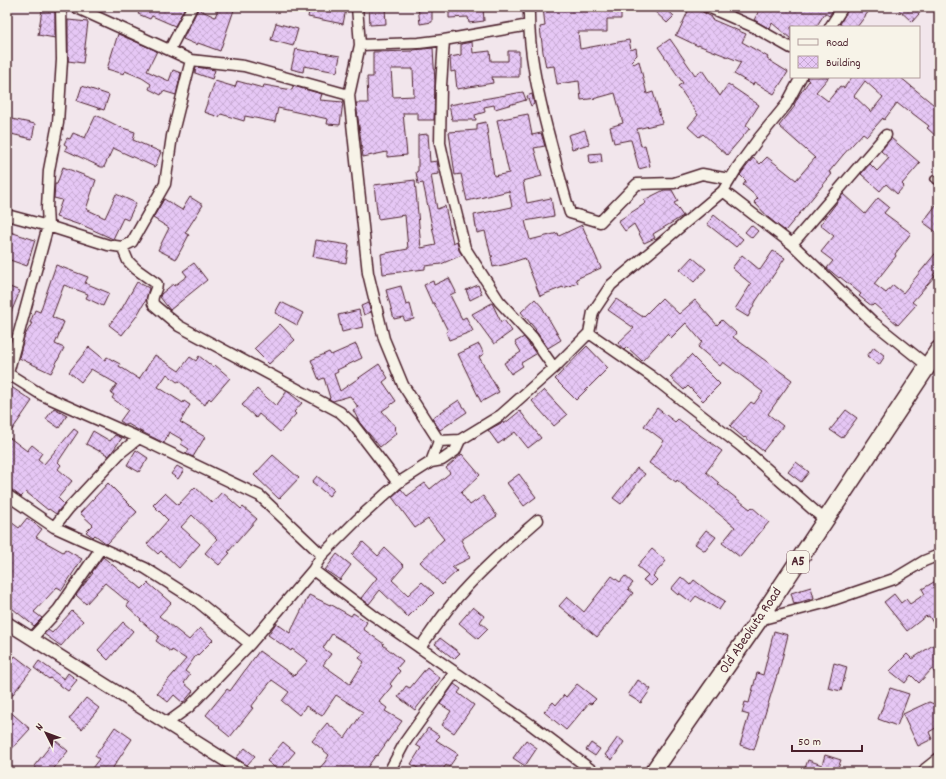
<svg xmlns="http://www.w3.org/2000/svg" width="946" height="779" viewBox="0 0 946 779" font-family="Dekko,sans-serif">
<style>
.building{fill:url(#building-cross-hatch);stroke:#4a1f2b;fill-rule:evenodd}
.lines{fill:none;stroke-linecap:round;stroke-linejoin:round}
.service-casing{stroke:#4a1f2b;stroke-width:8}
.minor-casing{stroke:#4a1f2b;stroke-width:13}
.tertiary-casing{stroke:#4a1f2b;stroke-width:15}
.trunk-casing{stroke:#4a1f2b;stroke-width:19}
.service{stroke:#f7f3e8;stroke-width:5}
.minor{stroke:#f7f3e8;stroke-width:10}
.tertiary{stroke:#f7f3e8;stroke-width:12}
.trunk{stroke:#f7f3e8;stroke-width:16}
.labels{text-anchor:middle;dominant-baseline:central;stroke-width:4;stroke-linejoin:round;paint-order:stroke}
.shield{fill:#f7f3e8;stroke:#7e5f64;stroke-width:1}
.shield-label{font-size:13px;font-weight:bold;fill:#4a1f2b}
.street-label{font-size:14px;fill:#4a1f2b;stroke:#f7f3e8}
</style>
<defs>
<pattern id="building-cross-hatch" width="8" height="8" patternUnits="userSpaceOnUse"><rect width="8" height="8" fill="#e6c7f5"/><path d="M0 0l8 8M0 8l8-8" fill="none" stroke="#c7aad2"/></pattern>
</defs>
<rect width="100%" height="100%" fill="#f2e6ec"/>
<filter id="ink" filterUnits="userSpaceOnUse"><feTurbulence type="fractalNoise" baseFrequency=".025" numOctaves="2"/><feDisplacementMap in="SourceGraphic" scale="8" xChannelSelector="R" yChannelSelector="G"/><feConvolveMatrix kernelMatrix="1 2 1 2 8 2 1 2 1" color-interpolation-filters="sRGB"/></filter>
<g filter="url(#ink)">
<path class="building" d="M142,7H185L175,26L152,16L150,19L138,14Z
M219,7H235L220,51L198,43L197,45L183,39L198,9L215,17Z
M310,7H338L346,9L343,24L308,17Z
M369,7H385L386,24L370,25Z
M418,7H432V22L420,24Z
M449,7H483L484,21L469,23L468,17L449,18Z
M543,7H610L611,10H621V19H607V32H578L580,49L629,40L631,50L636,48L637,55L631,61L634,64L639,61L647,94L653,92L662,123L637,129L641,146L645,145L650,166L639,169L631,140H629L614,143L610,127L623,123L615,93L597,98L581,100L579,81L557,84L554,66L546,67L543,52L540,27L545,26Z
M650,7H664L674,16L667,23Z
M690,7H693L712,17L711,19L746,34L742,42L768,57L767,59L788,72L774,94L754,82L753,85L734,74L741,62L698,45V46L675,35L678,33Z
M761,7H835L829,16L825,13L816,27H791V39L772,23L770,29L754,20Z
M849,7H872L857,27H844L840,24Z
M896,7H925L912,22Z
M42,10L55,12V38L38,35Z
M68,20L88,22L83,63L68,61Z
M276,23L298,29L293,46L271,40Z
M118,34L157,51L147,71L169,81L173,70L181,73L176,95L163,91L161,95L149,89L151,84L142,78L125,71L124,74L107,69Z
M670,39L695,75L702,70L720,96L728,84L759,105L746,125L750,128L727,155L703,134L699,137L688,127L698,115L678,86L683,83L658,47Z
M472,42L473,53L490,51L491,61H508V51H519V77H492L493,83L457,89L455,71L451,72L450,57L461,55V44Z
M433,48L435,83L434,120H418V113H403L407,155L387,157V152L363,157L356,103H368L367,77H373V52L413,51V50ZM391,69H413L414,96L393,97Z
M296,49L311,52V51L340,56L337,72L304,66L303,72L291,69Z
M196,67L215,70L212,79L195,73Z
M807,77H829L816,92L828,101L840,86L844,88L852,77H900L939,109V139L927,128L929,126L908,110L907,111L897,103L884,120L883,118L867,136L863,133L843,155L829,172L832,174L785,231L770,219L754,202L758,198L743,185L746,181L740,175L753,158L760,164L767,157L796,180L815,158L779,126L795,106L794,105L799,95L809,81L807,79ZM865,81L883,97L871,112L854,96Z
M215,81L235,87L237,81L263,88L264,85L292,90L293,86L322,94L320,100L343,102L340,125L327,124L328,119L278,108L275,122L245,116L244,121L221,114L219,117L204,112Z
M82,86L109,95L104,110L77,101Z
M523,92L526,100L495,109L494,105L484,107L485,112L475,115L476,120H452L449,105Z
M532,94L534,104L531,106L527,96Z
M528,114L532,135L541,133L545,146L534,148L542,176L523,181L527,203L551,198L554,216L525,221L530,240L558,233L559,236L582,225L601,268L576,279L578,283L563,288V287L540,296L525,258L507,264L493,267L491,257L493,256H491L485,231L477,233L474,215L512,207L509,191L467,201L461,174L455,175L449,132L477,130V124L486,122L494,176L509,173L497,120Z
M96,115L120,127L135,132L133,140L161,152L155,167L113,148L104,167H101L65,150L67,146L64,144L67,138L70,139L73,133L85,138Z
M7,118L35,124L32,139L7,133Z
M585,130L589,144L572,149L568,135Z
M428,134L430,162L437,161L439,174L431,175L437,209L445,206L453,243L457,241L459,250L462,255L441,264L425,266V269L383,274L381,254L408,249L405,215L378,219L374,185L415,180L421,248L436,245L423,183L418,184L416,172L418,171V135Z
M891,138L920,163L902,184L904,186L897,194L886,184L880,191L861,174L870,164L877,171L889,158L881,151Z
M601,153L602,162L590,164L589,154Z
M63,167L96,180L86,209L105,218L116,194L136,203L128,220L123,218L113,239L80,224V225L56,217L62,200L54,198L55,184H57Z
M664,190H672L678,201L674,203L683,216L653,234L655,238L644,243L634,224L625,231L618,221L646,203L644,200Z
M843,194L865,214L878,198L889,207L884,213L911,233L895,254L896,256L874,284L886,293L893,285L903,293L939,249V268L933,275L935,276L912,302L916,305L898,325L874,304L872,306L859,296L861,294L840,277L839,278L827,268L833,261L821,252L834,236L820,225Z
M190,197L203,205L185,233L189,235L176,259L158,250L169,228L153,218L164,199L182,210Z
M939,201V234L923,222Z
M714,215L743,239L736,247L707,224Z
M751,225L758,231L752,238L745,232Z
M7,231L35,240L27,266L7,259Z
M316,240L349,245L346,263L313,257Z
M773,251L785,258L756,301L748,317L735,309L751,284L732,268L742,255L760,270Z
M692,257L706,269L694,282L680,270Z
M194,263L207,280L170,310L160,297L161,294L173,284L174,286L187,276L183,271Z
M56,265L88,277L85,283L109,293L103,306L86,298L88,294L64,285L52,317L64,322L55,344L64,348L51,373L19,358L24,337L32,323H30L35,310L40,312Z
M449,278L456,292L450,295L462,319L466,317L473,331L449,340L446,332L448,331L434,303H432L424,285L433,281L434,285Z
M137,282L149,288L146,300L136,317L122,335L109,325L121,310Z
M478,285L482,294L470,300L466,290Z
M7,286L20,291L7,322Z
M401,286L406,305L410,304L414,319L405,321L403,317L394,319L386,290Z
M662,298L679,314L695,300L717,325L722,320L736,333L733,337L792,380L768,414L783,426L763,451L745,437L744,438L730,426L751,402L754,404L763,392L723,362L720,366L698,347L702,342L686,323L671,338L667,334L642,361L627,347L624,350L618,343L634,328L608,310L616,299L643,317Z
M535,299L542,307L561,340L548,348L535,330H536L521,312Z
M281,302L303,313L297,325L275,313Z
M368,303L371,312L364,315L361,306Z
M492,303L501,322L504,320L512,331L494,344L472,314Z
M359,310L363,327L342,332L338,315Z
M280,324L295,340L269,364L254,349Z
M524,337L536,354L521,363L523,366L511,374L504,363L521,352L515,342Z
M356,344L362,358L337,370L338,372L334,374L340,391L379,364L388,378L383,382L396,401L382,411L396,427L394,429L397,433L380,447L360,423L353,410L358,407L350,396L333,401L329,399L330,398L324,378L319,380L311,360L329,352L331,355Z
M479,344L484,354L479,357L499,392L481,402L458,354Z
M587,346L608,368L576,400L555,379Z
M89,347L105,360L107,357L120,364L119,366L139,379L155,355L179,371L190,357L196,361L199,356L213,367L215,365L230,378L211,400L209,398L205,405L190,393L191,391L179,381L177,382L167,374L158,387L183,403L184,401L190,405L180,422L205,437L193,457L186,454L189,449L181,444L183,440L169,432L164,443L138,430L128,424L126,425L120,421L128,410L112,398L114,395L111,393L117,384L91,369L81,382L69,372Z
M874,347L885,356L879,365L867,356Z
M691,355L720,384L703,401L688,386L684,390L670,377Z
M7,384L32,401L12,430L7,427Z
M257,389L276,406L287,391L302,403L294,412L296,414L280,432L259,414L256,418L242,405Z
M544,390L567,415L554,426L532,401Z
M459,400L467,412L440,430L432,418Z
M54,408L67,415L59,428L46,419Z
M657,408L675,422L678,419L722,451L706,472L719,483L718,484L750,509L752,507L769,522L740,557L722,543L735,527L677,480L676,482L649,463L664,441L644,426Z
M846,410L857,418L842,438L830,430Z
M520,411L541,438L528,448L515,432L498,444L488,430L503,422L504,424Z
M74,429L78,432L58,462L61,465L58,469L72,481L58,498L64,504L56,514L49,509L48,510L26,492L21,497L7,486V442L10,438L27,451L32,445L42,453L38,459L44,464Z
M93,431L110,441L115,435L122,438L109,456L99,450V451L86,444Z
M136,450L148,458L139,472L127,465Z
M462,454L480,475L461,493L470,505L483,496L497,516L461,540L470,558L452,567L457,571L442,585L420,562L444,539L428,519L415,528L392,497L401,489L407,496L425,483L430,489L450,473L446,468Z
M273,455L299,478L279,499L254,475Z
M796,462L809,472L801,482L788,472Z
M177,466L184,470L178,479L171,474Z
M637,468L645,474L621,504L613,498Z
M519,474L536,497L524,506L507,483Z
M317,476L334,490L329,496L312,482Z
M108,483L137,512L107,544L95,535L93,537L86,532L93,525L80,513Z
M195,487L212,503L222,492L241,509L243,507L257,519L228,552L230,553L219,565L205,553L217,539L192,515L181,527L200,544L179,568L161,551L158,554L147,544L168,520L153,505L165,493L178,505Z
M27,518L42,529L36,537L63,552L65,549L82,559L62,590L57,587L34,612L42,618L34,626L7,604V519L19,528Z
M706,530L716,537L705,551L695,544Z
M363,542L378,556L385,548L404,566L392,580L408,595L422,582L434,593L422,605L421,604L408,617L380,590L369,604L361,598L377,578L352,555Z
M652,549L666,561L653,576L657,580L651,586L643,580L648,575L637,566Z
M337,554L351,565L340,580L325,570Z
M103,557L142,589L148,583L171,603L159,616L189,640L200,628L213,640L198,655L197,654L185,671L190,675L184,683L193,691L183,703L174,695L168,702L157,693L186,659L172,650L171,652L156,641L159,636L140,620L141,619L127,606L129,603L105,583L86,604L76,595L93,573L92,572Z
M612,576L620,582L625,576L633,583L628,589L633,593L597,637L559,606L567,597L584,612Z
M681,577L690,585L694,580L712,594V593L725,601L719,610L696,596L691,602L679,593L678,595L671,589Z
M939,579V633L929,616L927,617L926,616L907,631L884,602L894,594L901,603L906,599L910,604L925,594L922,589Z
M811,587L814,598L794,604L791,593Z
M309,595L330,605V604L351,616L353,613L367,622L363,629L384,644L383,645L403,661L397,668L400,671L390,684L392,686L379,702L387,708L385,711L402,721L377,756L376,755L364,772H316L325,762L329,755L312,741L327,723L345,738L363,712L336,695L322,716L306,706L299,715L282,701L289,692L272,680L251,707L253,708L230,737L219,728L220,727L206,715L227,689L230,691L259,651L294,676L308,661L292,649L291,651L268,635L276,623L290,633ZM332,634L363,653L359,658L364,662L350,684L323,665L331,654L323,648Z
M473,607L484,616L480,622L488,629L478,639L459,623Z
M72,611L83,621L61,646L44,634L48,630L52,633Z
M123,622L133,631L108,660L98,650Z
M774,631L788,635L778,675H777L754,750L740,745L749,715L742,713L745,702L749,703L757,673L763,675Z
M440,638L460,653L454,659L435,644Z
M939,641V679L932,669L919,683L911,675L905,683L890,671L907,654L912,659Z
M15,656L32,669L7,702V667Z
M39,661L64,679L68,673L77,680L68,691L50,678L49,679L34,668Z
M834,663L847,667L841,691L828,688Z
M427,667L440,678L415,710L398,697L406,686L410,688Z
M638,680L651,689L641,703L628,695Z
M454,684L461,689L458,693L474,705L454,733L442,725L451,711L440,704Z
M577,684L596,699L591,704L589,703L566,730L544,712L553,702L556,705L564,695L566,697Z
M890,688L909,694L897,726L878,719Z
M86,698L99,708L82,729L69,719Z
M929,702L939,706V726L929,732L932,739L918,746L903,714Z
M7,709L30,729L7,754Z
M115,727L132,739L110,772H89L99,759L95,756Z
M428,728L440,736L436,740L458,754L449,767L446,765L441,772H424L411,764L421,748L416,745Z
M618,737L624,742L612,760L605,755Z
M55,740L68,751L51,772H41L34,766Z
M526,740L537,748L525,766L513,758Z
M283,742L295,752L279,771L267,761Z
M591,743L600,749L595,756L586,750Z
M245,748L255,756L247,765L236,758Z
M825,755L841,760L837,770L839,772H808L804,771L808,760L822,765Z"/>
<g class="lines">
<g class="service-casing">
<path id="service" d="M934,179L939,183"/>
</g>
<g class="minor-casing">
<path id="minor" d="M75,7L191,60L244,66L349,95
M357,7L360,45L349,95L368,273L384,339L403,385L439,441
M529,7C528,51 538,94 549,136C556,162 562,188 570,213L600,222L637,184L674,183L702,174L729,179
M708,7L754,27L791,48
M830,27L843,7
M444,40L441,86L440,143L449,184L465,248L499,301L533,338L554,368
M360,45L419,43L444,40L529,25
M170,49L192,7
M723,191L792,244L873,322L928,366
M7,215L48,226L108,245L122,247L132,242L165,184L172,136L191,60
M792,244L886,135
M122,247L128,261L136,269L157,284C157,291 149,298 154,305L179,326L340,412L352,423L398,483
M589,333L651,376L742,447L826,521
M7,373L42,395L139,438L260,496L322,555
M8,373L48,226L47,208L49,170L58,123L62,60L61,7
M431,462L439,441L460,440
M7,495L54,527L145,568L197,601L250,644
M54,527L69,508L120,453L139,438
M313,570L374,616L533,726L594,772
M759,620L824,603L894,579L924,561L939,555
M32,638L58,610L101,548
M420,648C434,628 447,608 463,591C486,565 512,543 538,520
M167,723L189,707L250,644L313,570L322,555L357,520L398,483L431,462L442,460L455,451L460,440L501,415L554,368L589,333L593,312L611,285L723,191L737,168L759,138L786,105L801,77
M925,769L939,758
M389,772L405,742L455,672"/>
</g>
<g class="tertiary-casing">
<path id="tertiary" d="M7,623L244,772"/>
</g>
<g class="trunk-casing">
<path id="trunk" d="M653,772L759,620L939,349"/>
</g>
<use href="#service" class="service"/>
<use href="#minor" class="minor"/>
<use href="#tertiary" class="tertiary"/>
<use href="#trunk" class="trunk"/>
</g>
</g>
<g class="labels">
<rect class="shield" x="787" y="551" width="22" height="22" rx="3"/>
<g class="shield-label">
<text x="798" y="562">A5</text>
</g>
<g class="street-label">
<text transform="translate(751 631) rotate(-56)">Old Abeokuta Road</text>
</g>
</g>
<rect width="946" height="779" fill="none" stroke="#f7f3e8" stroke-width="24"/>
<rect x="12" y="12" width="922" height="755" fill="none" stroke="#4a1f2b" stroke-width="1.5" filter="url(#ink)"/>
<rect x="790" y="26" width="130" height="52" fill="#f7f3e8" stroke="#b29e9c"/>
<rect x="798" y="39" width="20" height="6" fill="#f7f3e8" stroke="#b29e9c"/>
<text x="826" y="46" font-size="12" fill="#4a1f2b">Road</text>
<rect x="798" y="56" width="20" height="12" fill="url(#building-cross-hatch)" stroke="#b29e9c"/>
<text x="826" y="66" font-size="12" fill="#4a1f2b">Building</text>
<g transform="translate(46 733) rotate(312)" stroke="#f7f3e8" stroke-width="3" paint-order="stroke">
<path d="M0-3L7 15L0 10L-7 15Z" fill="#4a1f2b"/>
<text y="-6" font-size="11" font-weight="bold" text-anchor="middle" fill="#4a1f2b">N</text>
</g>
<path d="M792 745v6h70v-6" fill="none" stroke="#4a1f2b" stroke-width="2"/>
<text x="798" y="745" font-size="12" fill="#4a1f2b" stroke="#f7f3e8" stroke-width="3" paint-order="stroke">50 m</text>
</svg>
